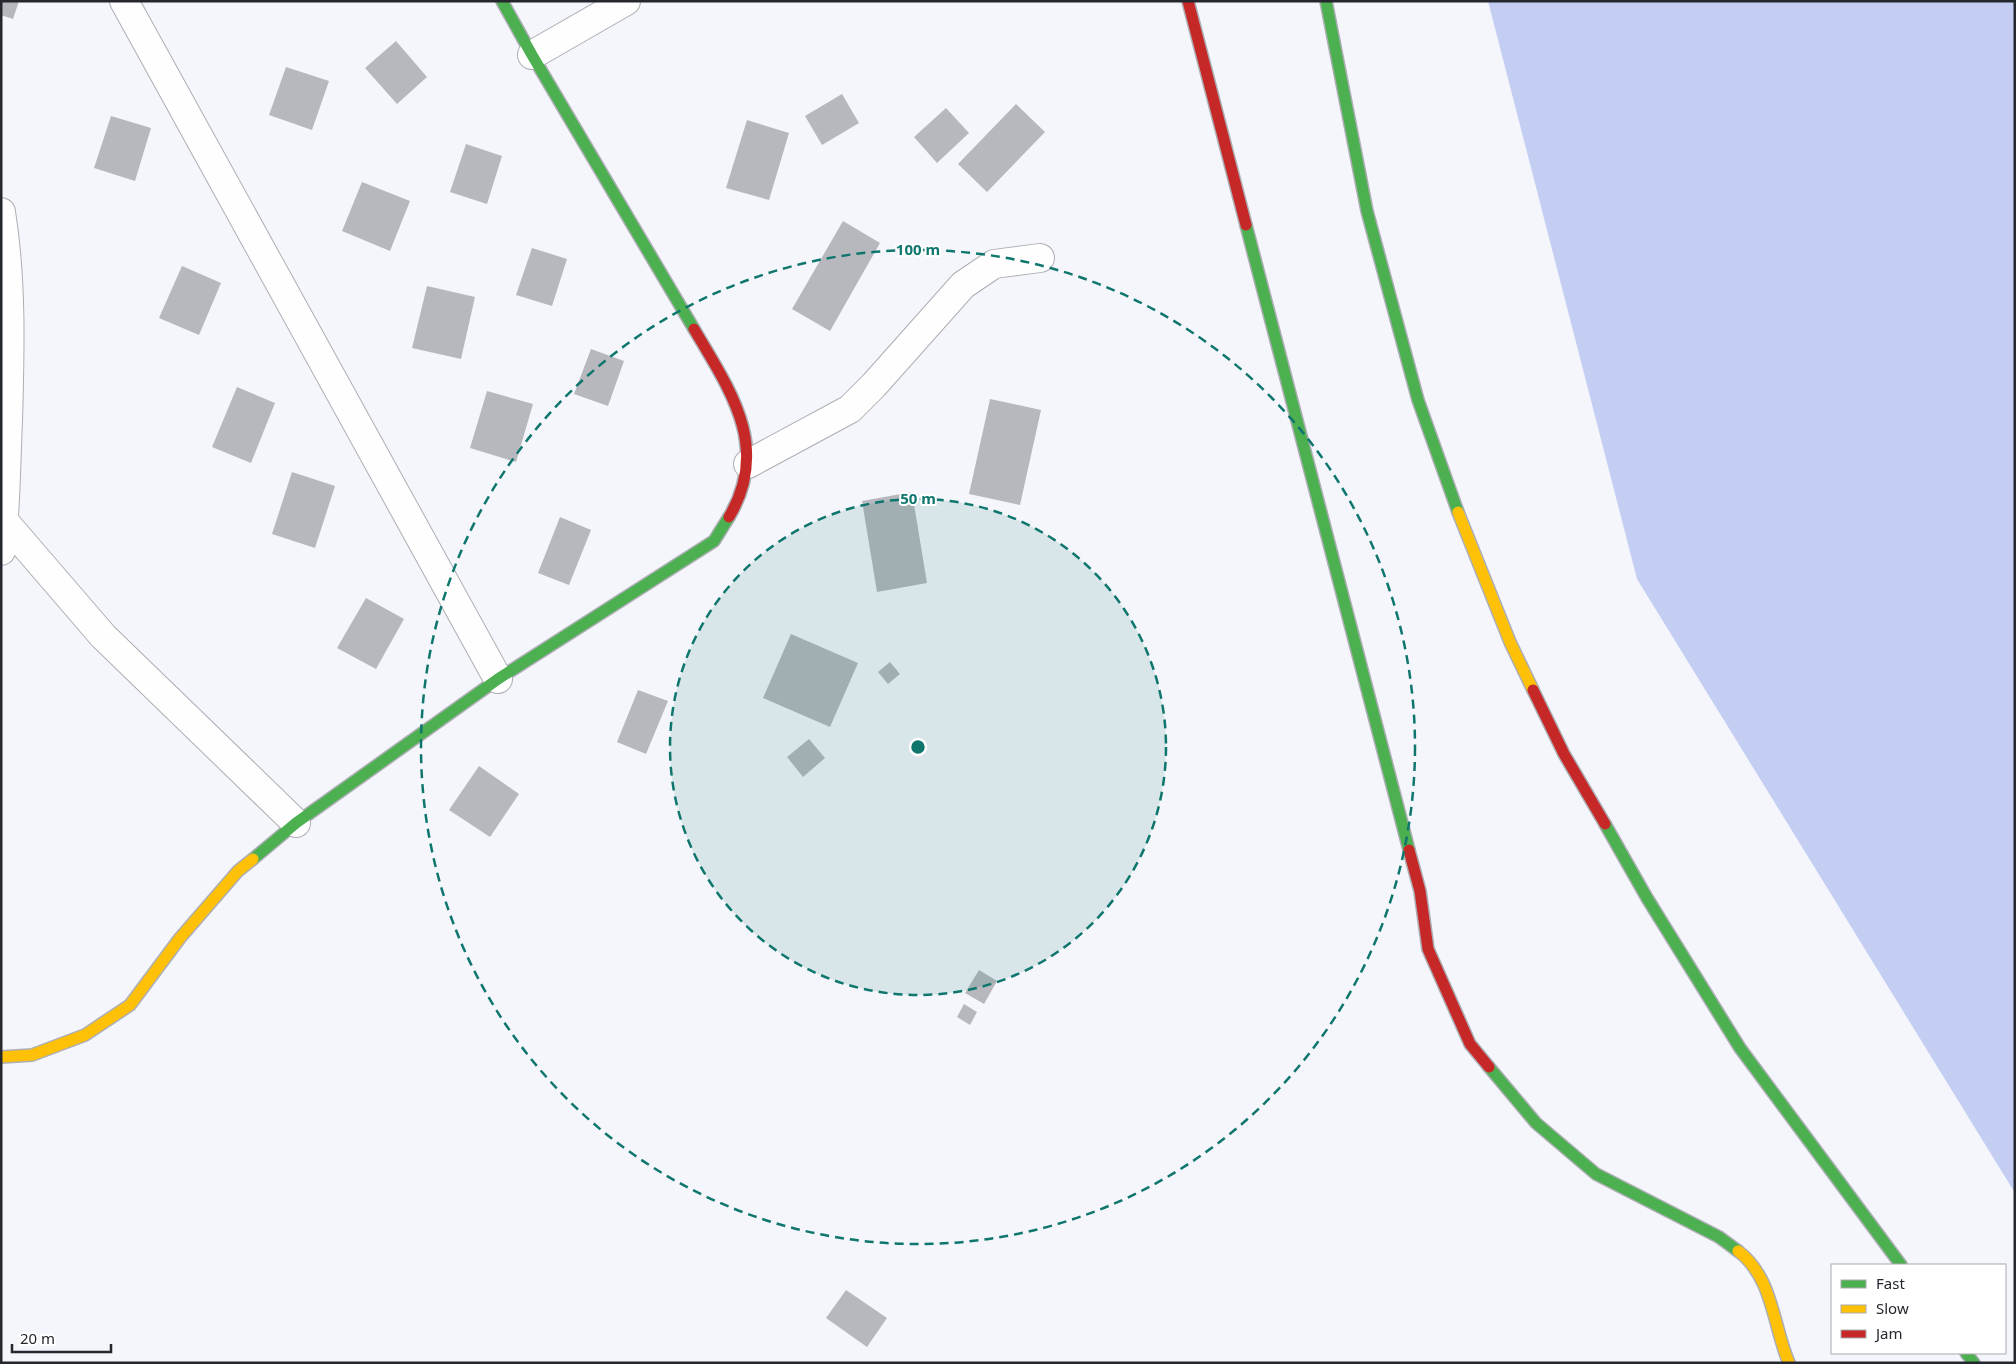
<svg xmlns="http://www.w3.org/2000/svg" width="2016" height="1364" viewBox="0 0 2016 1364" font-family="'Noto Sans',sans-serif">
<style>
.forest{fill:#c4cef2}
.building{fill:#b6b8be}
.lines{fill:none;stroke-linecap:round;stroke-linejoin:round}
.street-casing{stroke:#acaeb4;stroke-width:30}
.fast-casing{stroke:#acaeb4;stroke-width:14}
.slow-casing{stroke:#acaeb4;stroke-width:14}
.jam-casing{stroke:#acaeb4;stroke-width:14}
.street{stroke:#fefefe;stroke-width:28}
.fast{stroke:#4caf50;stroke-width:11}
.slow{stroke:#ffc107;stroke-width:11}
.jam{stroke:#c62828;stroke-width:11}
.ring{fill:none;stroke:#0f766e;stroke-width:2.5;stroke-dasharray:9 6}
.centre{fill:#0f766e;stroke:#fff;stroke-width:2.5}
.ring-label{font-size:15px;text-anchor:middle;font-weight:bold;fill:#0f766e;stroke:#fff;stroke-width:4;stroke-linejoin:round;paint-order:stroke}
</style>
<rect width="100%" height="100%" fill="#f5f6fb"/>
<path class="forest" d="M1488,1H2015V1193L1637,579Z"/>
<path class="building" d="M1,1H19L13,19L1,15Z
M396,41L427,77L397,104L365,68Z
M286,67L329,81L312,130L269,115Z
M842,94L859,123L822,145L805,116Z
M1016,104L1045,132L987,192L958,164Z
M946,108L969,133L937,163L914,137Z
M111,116L151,128L135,181L94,168Z
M747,120L789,133L769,200L726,188Z
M466,144L502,156L487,204L450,192Z
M362,182L410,201L390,251L342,231Z
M843,221L880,243L830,331L792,309Z
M532,248L567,259L552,306L516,295Z
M182,266L221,283L199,335L159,318Z
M427,286L475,297L461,359L412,348Z
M591,349L624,361L608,406L574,394Z
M237,387L275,403L251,463L212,447Z
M487,391L533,404L516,462L470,448Z
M990,399L1041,410L1020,505L969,494Z
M292,472L335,486L315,548L272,534Z
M912,492L927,583L877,592L862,501Z
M560,517L591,530L569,585L538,573Z
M366,598L404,619L376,669L337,648Z
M791,634L858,663L830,727L763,698Z
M890,662L900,674L888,684L878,672Z
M638,690L668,701L646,754L617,742Z
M809,739L825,758L803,777L787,757Z
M479,766L519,794L490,837L449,810Z
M979,970L997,981L984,1004L965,993Z
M964,1004L977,1012L970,1025L957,1017Z
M846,1290L887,1318L867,1347L826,1318Z"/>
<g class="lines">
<g class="street-casing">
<path id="street" d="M124,1L498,679
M532,55L626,1
M1,212C12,281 10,352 8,421C6,465 6,508 1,551
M748,464L850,409L874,385L963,285L994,264L1040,258
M4,521L103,636L296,823"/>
</g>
<g class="fast-casing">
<path id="fast" d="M502,1L532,55L694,329
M1326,1L1367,211L1418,400L1458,512
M1246,225L1409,850
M1605,824L1647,898L1740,1048L1901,1265
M253,859L296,823L498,679L714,541L729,517
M1489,1067L1536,1123L1596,1174L1719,1237L1738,1251
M1966,1353L1974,1363"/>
</g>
<g class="slow-casing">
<path id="slow" d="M1458,512L1510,642L1533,690
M1,1057L32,1055L85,1035L130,1005L180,938L238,871L253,859
M1738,1251C1773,1277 1773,1326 1789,1363"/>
</g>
<g class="jam-casing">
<path id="jam" d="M1188,1L1246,225
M694,329C730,390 771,447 729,517
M1533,690L1564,754L1605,824
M1409,850L1420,891L1428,949L1470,1044L1489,1067"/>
</g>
<use href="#street" class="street"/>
<use href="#fast" class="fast"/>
<use href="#slow" class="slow"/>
<use href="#jam" class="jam"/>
</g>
<circle cx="918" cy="747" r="248" fill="#0f766e" fill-opacity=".12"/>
<g class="ring">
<circle cx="918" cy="747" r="248"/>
<circle cx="918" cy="747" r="497"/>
</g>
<circle cx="918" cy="747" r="8" class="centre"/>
<g class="ring-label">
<text x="918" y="255">100 m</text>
<text x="918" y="504">50 m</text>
</g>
<rect width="2016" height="1364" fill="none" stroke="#25272f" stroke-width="5"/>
<rect x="1831" y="1264" width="175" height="90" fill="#ffffff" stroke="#a8a9ac"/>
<rect x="1841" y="1280" width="25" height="8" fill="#4caf50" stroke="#a8a9ac"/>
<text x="1876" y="1289" font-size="15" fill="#25272f">Fast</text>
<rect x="1841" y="1305" width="25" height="8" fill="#ffc107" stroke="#a8a9ac"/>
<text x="1876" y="1314" font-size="15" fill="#25272f">Slow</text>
<rect x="1841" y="1330" width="25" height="8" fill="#c62828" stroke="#a8a9ac"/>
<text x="1876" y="1339" font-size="15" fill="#25272f">Jam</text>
<path d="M12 1344v8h99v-8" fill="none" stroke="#25272f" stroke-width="2.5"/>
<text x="20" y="1344" font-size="15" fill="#25272f" stroke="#ffffff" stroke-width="4" paint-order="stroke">20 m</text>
</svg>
